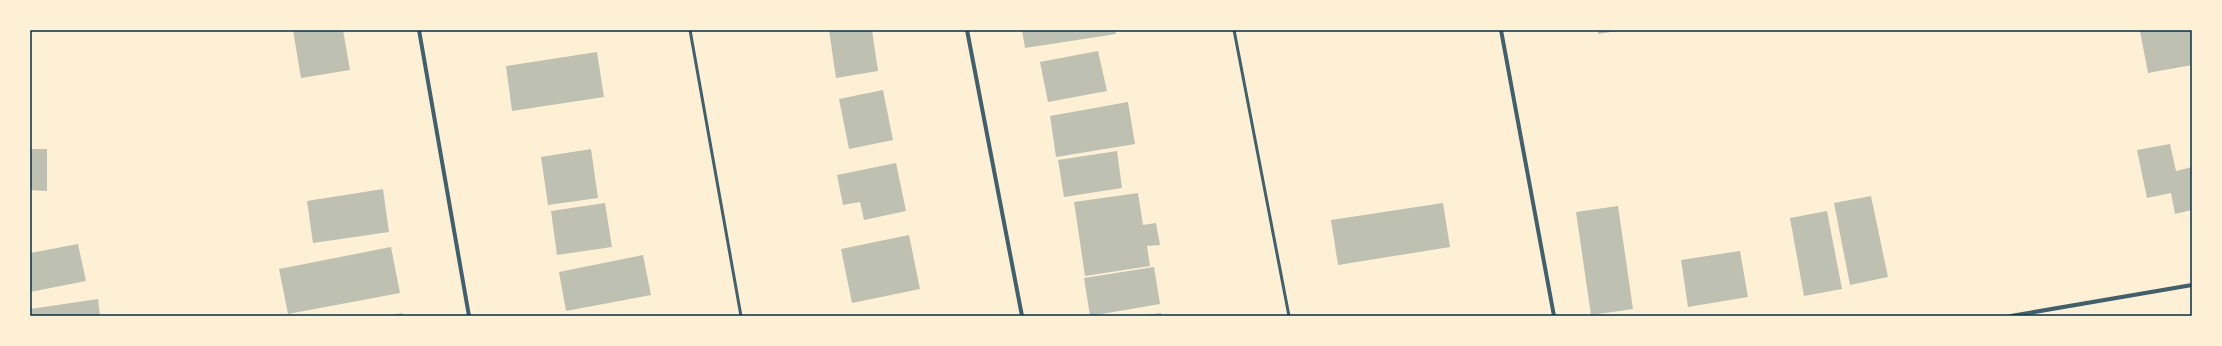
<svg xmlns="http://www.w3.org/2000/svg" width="2222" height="346" viewBox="0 0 2222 346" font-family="'Open Sans',sans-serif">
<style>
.building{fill:#bec0b2}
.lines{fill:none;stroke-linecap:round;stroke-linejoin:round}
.service{stroke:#3f606c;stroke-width:3}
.minor{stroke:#3f606c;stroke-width:4}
.neatline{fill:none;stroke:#003049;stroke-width:1.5}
</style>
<rect width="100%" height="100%" fill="#fdf0d5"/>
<path class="building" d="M293,30H343L350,70L301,78Z
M829,30H872L878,71L836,78Z
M1022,30H1115L1116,34L1025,48Z
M1598,30H1617V31L1598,34Z
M2192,30V65L2148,73L2140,31Z
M1098,51L1107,91L1048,102L1040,62Z
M597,52L604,97L512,111L506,66Z
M883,90L893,140L849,149L839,99Z
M1128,102L1135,144L1056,157L1050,116Z
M2170,144L2176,171L2192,167V210L2175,214L2171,193L2147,198L2137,150Z
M30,149H47V191L30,190Z
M591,149L598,198L548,205L541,157Z
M1117,151L1122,188L1064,197L1058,160Z
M896,163L906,211L864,220L860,202L843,205L837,175Z
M383,189L389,232L313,243L307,201Z
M1138,193L1143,225L1156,223L1160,245L1147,246L1150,266L1085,276L1074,202Z
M1871,196L1888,277L1850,285L1834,203Z
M605,203L612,247L557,255L551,211Z
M1443,203L1450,247L1338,265L1331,220Z
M1618,206L1633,309L1591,315L1576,212Z
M1827,211L1842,289L1804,296L1790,218Z
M909,235L920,289L852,303L841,249Z
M78,244L86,281L30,292V253Z
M391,247L400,293L288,314L279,269Z
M1740,251L1748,297L1688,307L1681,260Z
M643,255L651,295L566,311L559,272Z
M1154,267L1160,304L1090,316L1084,278Z
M98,299L100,316H30V309Z
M402,313V316H391V315Z
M1161,313L1162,316H1148L1147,315Z"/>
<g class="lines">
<path class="service" d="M690,30L741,316
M1234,30L1289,316"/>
<path class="minor" d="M419,30L469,316
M967,30L1022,316
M1501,30L1554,316
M2011,316L2192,285"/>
</g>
<rect width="2222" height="346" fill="none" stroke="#fdf0d5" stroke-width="62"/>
<rect x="31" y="31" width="2160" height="284" class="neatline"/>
</svg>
